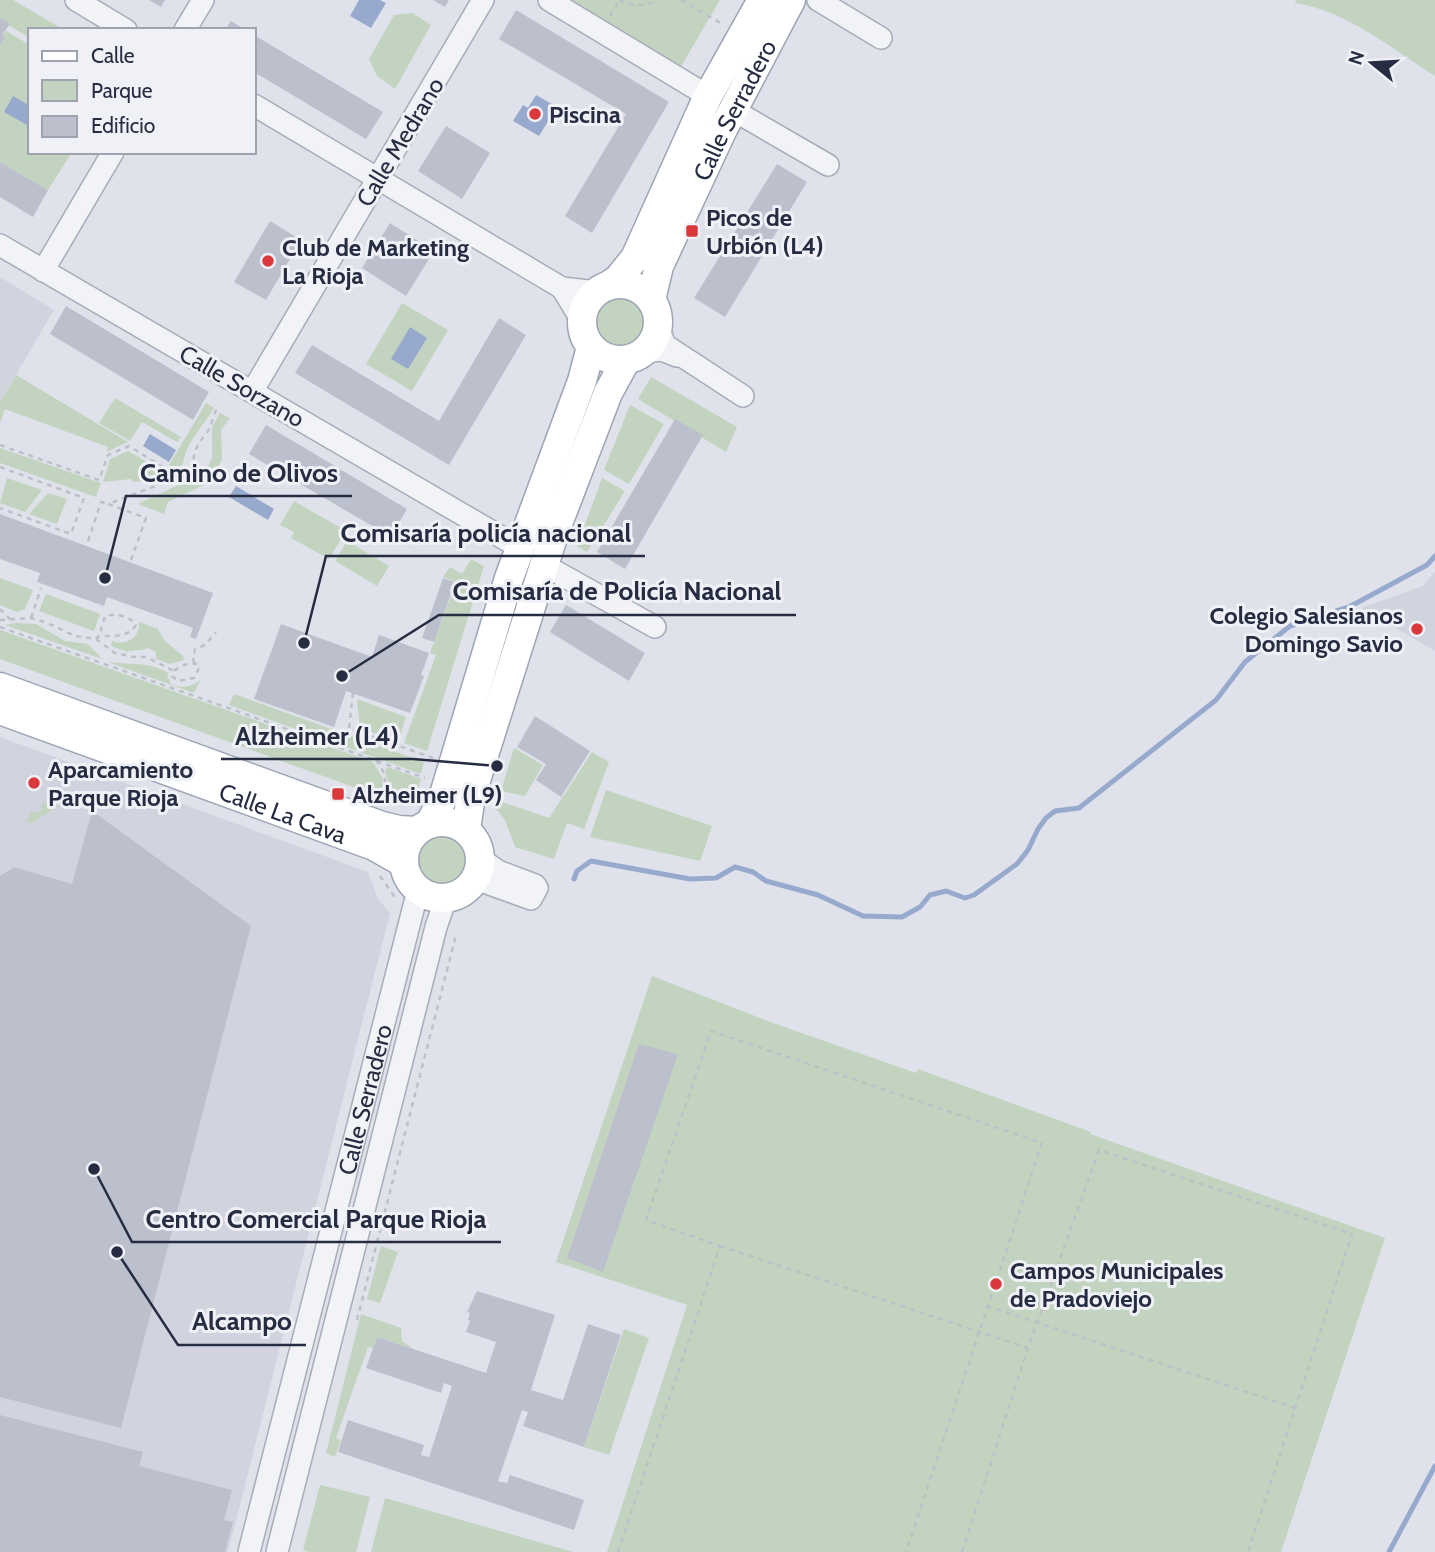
<svg xmlns="http://www.w3.org/2000/svg" width="1435" height="1552" viewBox="0 0 1435 1552" font-family="Cabin,sans-serif">
<style>
.built{fill:#d1d4df}
.green{fill:#c2d4bf}
.water{fill:#97aacd}
.lines{fill:none;stroke-linecap:round;stroke-linejoin:round}
.stream{stroke:#97aacd;stroke-width:5}
.building{fill:#bcc0cd}
.minor-casing{stroke:#a8acb8;stroke-width:24}
.major-casing{stroke:#9da4b6;stroke-width:31}
.path{stroke:#bdc0c8;stroke-width:2.5;stroke-dasharray:5 5;stroke-linecap:butt}
.minor{stroke:#f2f3f7;stroke-width:21}
.major{stroke:#fff;stroke-width:28}
.poi-dot{fill:#da393c;stroke:#eff1f7;stroke-width:2.5}
.labels{text-anchor:middle;dominant-baseline:central;stroke-width:6;stroke-linejoin:round;paint-order:stroke}
.street-label{font-size:24px;fill:#262d42;stroke:#eff1f7}
.poi-label{font-size:24px;font-weight:bold;fill:#262d42;stroke:#eff1f7;text-anchor:start}
.leader{fill:none;stroke:#262d42;stroke-width:2.5}
.callout-dot{fill:#262d42;stroke:#eff1f7;stroke-width:2.5}
.callout-label{font-size:26px;text-anchor:middle;font-weight:bold;fill:#262d42;stroke:#eff1f7;stroke-width:6;stroke-linejoin:round;paint-order:stroke}
</style>
<rect width="100%" height="100%" fill="#dfe2ea"/>
<path class="built" d="M0,277L54,310L0,402Z
M1435,571V651L1361,608L1423,586Z
M0,737L368,872L378,899L390,913L228,1552H0Z"/>
<path class="green" d="M0,0H13L64,30H30V38L0,20Z
M561,0H720L679,70Z
M1296,0H1435V76C1391,48 1347,11 1295,3Z
M413,13L431,25L395,89L377,76L369,59L394,15Z
M6,31L30,45V152H72L48,190L0,162V46L5,37L2,35Z
M597 322a24 24 0 1 1 48 0a24 24 0 1 1-48 0Z
M402,303L448,330L412,391L366,364Z
M16,375L128,442L106,452L108,447L5,409L0,423V402Z
M651,377L737,427L726,452L638,399Z
M115,398L181,437L177,442L142,422L130,441L99,423Z
M206,403L214,408C203,427 186,442 183,464L175,469L169,465Z
M630,405L664,424L629,484L604,470Z
M220,413L230,418L221,430L222,460L208,483L168,502L164,514L138,504L204,473L212,458V427Z
M0,448L101,483L96,497L0,463Z
M128,451L164,472L147,480L148,481L133,482L131,479L103,482L110,459Z
M7,478L42,490L25,512L0,503Z
M602,478L625,491L587,552L577,546Z
M48,493L67,499L57,524L29,514Z
M294,501L346,531L329,559L291,538L294,532L280,525Z
M347,541L389,566L377,586L335,561Z
M471,559L484,566L427,751L404,743L436,655L430,653L456,582L443,577L450,567L462,574Z
M0,578L33,590L25,609L17,612L0,605Z
M46,594L100,614L94,631L39,611Z
M139,622L158,629L164,640L183,656L184,660L170,664L156,659V652L148,648L142,650L128,651V652L111,646L112,641C125,646 140,639 139,622Z
M16,623L36,624L65,641L88,644L102,659L5,625Z
M0,630L373,762L383,779L381,797L0,659Z
M107,662C130,665 147,661 169,673L167,675L171,684C181,689 193,687 201,679L194,693Z
M234,694L424,762L421,774L229,705Z
M357,699L406,717L398,741L360,728Z
M514,748L543,765L525,796L501,791Z
M592,752L609,762L584,829L567,823L554,859L515,847L505,820L496,809L499,801L549,818Z
M388,767L421,779L418,789L394,802L385,799L388,782L385,770Z
M606,790L712,826L700,861L590,837Z
M43,802L59,806L32,823L27,822L31,811L40,813Z
M417 860a26 26 0 1 1 52 0a26 26 0 1 1-52 0Z
M652,976L773,1023L916,1073L918,1069L1091,1132L1090,1134L1385,1238L1281,1552H607L687,1305L556,1262Z
M381,1246L398,1252L380,1303L367,1299Z
M361,1314L401,1328L402,1341L414,1349L377,1337L373,1348L368,1347L336,1438L341,1440L335,1457L326,1453Z
M624,1329L649,1338L609,1455L584,1447Z
M320,1485L370,1497L356,1552H308L303,1550Z
M385,1498L573,1552H371Z"/>
<path class="water" d="M359,0H380L386,3L371,28L350,16Z
M536,95L557,107L539,136L513,121L523,105L528,108Z
M13,96L30,106V121L27,125L4,112Z
M410,327L427,338L408,369L391,359Z
M150,434L176,450L169,462L143,446Z
M236,486L274,509L268,520L229,497Z"/>
<g class="lines">
<path class="stream" d="M574,879L577,871L591,861L690,879L716,878L735,867L753,872L766,881L818,895L863,916L902,917L920,907L930,895L946,891L965,898L974,895L1017,864L1028,850L1038,829L1046,818L1055,811L1079,808L1216,700L1245,662L1290,626L1349,607L1427,565L1435,556
M1389,1552L1435,1466"/>
</g>
<path class="building" d="M149,0H165L161,7Z
M433,0H449L445,7Z
M516,10L669,102L592,233L565,216L626,114L499,39Z
M0,18L10,24L2,35L5,37L0,46Z
M231,21L246,30H225Z
M254,35L383,112L366,139L254,72Z
M446,126L490,153L462,199L418,171Z
M0,162L48,190L33,217L0,197Z
M777,164L807,182L725,317L694,298Z
M270,221L301,240L266,300L234,282Z
M390,223L434,251L406,296L362,268Z
M66,306L209,392L193,420L50,334Z
M499,318L526,335L449,465L295,373L312,345L439,421Z
M675,419L703,435L625,569L597,552Z
M266,425L407,509L391,537L249,454Z
M0,514L213,593L196,639L190,637L193,628L107,597L104,606L37,582L40,573L0,559Z
M443,578L455,582L434,642L422,638Z
M566,605L645,653L629,681L550,632Z
M281,624L372,657L379,635L429,653L421,675L424,676L410,713L346,691L334,727L254,699Z
M535,716L590,751L561,797L536,780L546,764L517,747Z
M92,811L251,926L121,1428L0,1397V876L14,867L72,884Z
M639,1044L678,1054L603,1272L567,1258Z
M477,1291L555,1315L531,1390L563,1400L588,1324L621,1335L584,1447L523,1426L528,1412L522,1410L498,1481L507,1483L510,1475L584,1500L574,1530L338,1452L348,1420L424,1445L421,1455L429,1457L452,1386L444,1383L441,1393L366,1368L377,1337L486,1373L496,1342L466,1332L470,1321L468,1320L470,1313L467,1312Z
M0,1415L143,1452L139,1466L232,1490L224,1520L233,1522L225,1552H0Z"/>
<g class="lines">
<g class="minor-casing">
<g id="minor">
<path d="M76,0L126,30"/>
<path d="M549,0L708,96"/>
<path d="M818,0L881,38"/>
<path d="M185,30L203,0"/>
<path d="M254,105L562,288L597,292"/>
<path d="M733,110L828,165"/>
<path d="M0,245L520,548"/>
<path d="M43,271L113,152"/>
<path d="M562,288L582,321"/>
<path d="M658,327L665,345L743,396"/>
<path d="M645,352L662,350L677,356"/>
<path d="M252,392L483,0"/>
<path d="M544,565L655,627"/>
<path d="M473,883L484,882L531,899L537,888L535,885L498,871L481,859"/>
<path id="s1" d="M249,1552L418,890"/>
<path d="M277,1552L436,927L446,898"/>
</g>
</g>
<g class="major-casing">
<g id="major">
<circle cx="620" cy="322" r="38"/>
<path d="M608,286L618,279L635,258L708,96L762,0"/>
<path id="s2" d="M651,300L659,266L722,131L791,0"/>
<path d="M0,687L382,826L399,830L416,831"/>
<path id="s3" d="M0,710L374,846L404,863"/>
<circle cx="442" cy="860" r="38"/>
<path d="M430,823L443,798L509,578L582,381L591,347"/>
<path d="M466,829L471,796L554,534L608,393L626,360"/>
</g>
</g>
<path class="path" d="M619,0C632,7 644,7 657,0
M681,0L724,25
M610,16L619,1
M0,445L99,480L108,455L129,446L179,477L192,472C194,453 194,449 205,435C211,429 213,416 217,408
M0,467L84,498L71,534L0,508
M88,541L101,502L108,504
M131,560L146,518L108,504L179,477
M0,609L10,619
M31,618L41,588
M0,620L31,618L45,622L75,636L96,639L115,653L134,657H146L172,670V676L178,681L194,678L199,668L198,664C188,662 179,666 172,673
M0,627L425,778
M96,639L99,636C114,636 127,638 136,625C130,616 115,613 105,616L101,629L103,636
M194,663L193,658L195,649L205,645L216,632
M353,693L349,728L433,758
M376,760C388,774 386,787 382,803
M380,876L396,899
M720,1246L1028,1348
M987,1306L1295,1408
M357,1320L455,939L454,933
M618,1552L720,1246L646,1220L711,1031L1042,1143L906,1552
M962,1552L1028,1348L1099,1150L1352,1234L1248,1552"/>
<use href="#minor" class="minor"/>
<use href="#major" class="major"/>
</g>
<g class="poi-dot">
<circle cx="535" cy="114" r="7"/>
<rect x="685" y="224" width="14" height="14" rx="3.5"/>
<circle cx="268" cy="261" r="7"/>
<circle cx="1417" cy="629" r="7"/>
<circle cx="34" cy="783" r="7"/>
<rect x="331" y="787" width="14" height="14" rx="3.5"/>
<circle cx="996" cy="1284" r="7"/>
</g>
<g class="labels">
<g class="street-label">
<text stroke="none"><textPath href="#s2" startOffset="208">Calle Serradero</textPath></text>
<text transform="translate(400 142) rotate(-59)">Calle Medrano</text>
<text transform="translate(242 386) rotate(30)">Calle Sorzano</text>
<text stroke="none"><textPath href="#s3" startOffset="301">Calle La Cava</textPath></text>
<text stroke="none"><textPath href="#s1" startOffset="467">Calle Serradero</textPath></text>
</g>
<g class="poi-label">
<text x="549" y="114">Piscina</text>
<text x="706" y="217">Picos de<tspan x="706" dy="28">Urbión (L4)</tspan></text>
<text x="282" y="247">Club de Marketing<tspan x="282" dy="28">La Rioja</tspan></text>
<text x="1403" y="615" text-anchor="end">Colegio Salesianos<tspan x="1403" dy="28">Domingo Savio</tspan></text>
<text x="48" y="769">Aparcamiento<tspan x="48" dy="28">Parque Rioja</tspan></text>
<text x="352" y="794">Alzheimer (L9)</text>
<text x="1010" y="1270">Campos Municipales<tspan x="1010" dy="28">de Pradoviejo</tspan></text>
</g>
</g>
<path class="leader" d="M105 578L126 496H352M304 643L326 556H645M342 676L439 615H796M497 766L413 759H221M94 1169L132 1242H501M117 1252L178 1345H306"/>
<g class="callout-dot">
<circle cx="105" cy="578" r="7"/>
<circle cx="304" cy="643" r="7"/>
<circle cx="342" cy="676" r="7"/>
<circle cx="497" cy="766" r="7"/>
<circle cx="94" cy="1169" r="7"/>
<circle cx="117" cy="1252" r="7"/>
</g>
<g class="callout-label">
<text x="239" y="482">Camino de Olivos</text>
<text x="486" y="542">Comisaría policía nacional</text>
<text x="617" y="600">Comisaría de Policía Nacional</text>
<text x="317" y="745">Alzheimer (L4)</text>
<text x="316" y="1228">Centro Comercial Parque Rioja</text>
<text x="242" y="1330">Alcampo</text>
</g>
<rect x="28" y="28" width="228" height="126" fill="#eff1f7" stroke="#9fa3af" stroke-width="2"/>
<rect x="42" y="51" width="35" height="10" fill="#ffffff" stroke="#9fa3af" stroke-width="2"/>
<text x="91" y="63" font-size="21" fill="#262d42">Calle</text>
<rect x="42" y="80" width="35" height="21" fill="#c2d4bf" stroke="#9fa3af" stroke-width="2"/>
<text x="91" y="98" font-size="21" fill="#262d42">Parque</text>
<rect x="42" y="116" width="35" height="21" fill="#bcc0cd" stroke="#9fa3af" stroke-width="2"/>
<text x="91" y="133" font-size="21" fill="#262d42">Edificio</text>
<g transform="translate(1372 63) rotate(288)" stroke="#eff1f7" stroke-width="5" paint-order="stroke">
<path d="M0-5L12 26L0 18L-12 26Z" fill="#262d42"/>
<text y="-10" font-size="19" font-weight="bold" text-anchor="middle" fill="#262d42">N</text>
</g>
</svg>
